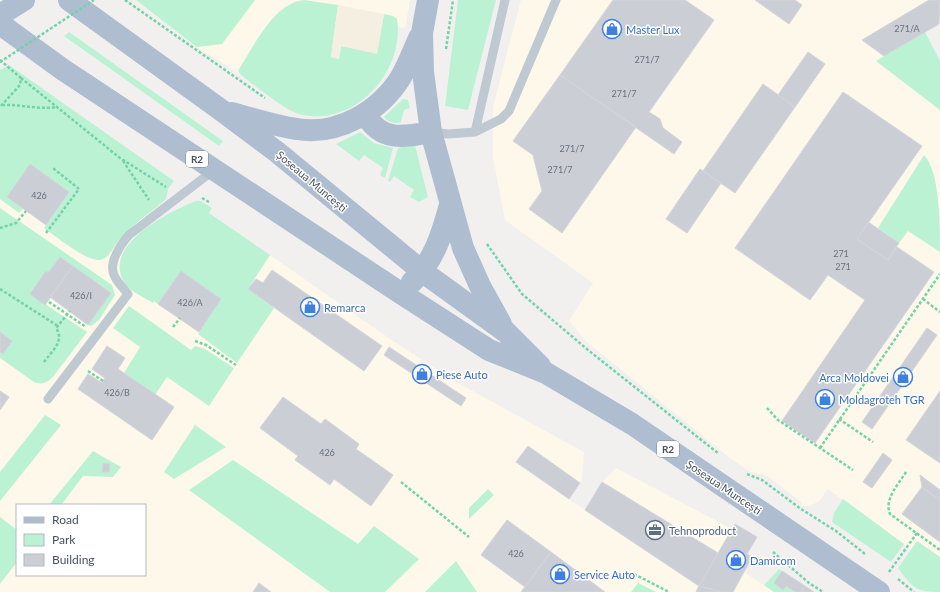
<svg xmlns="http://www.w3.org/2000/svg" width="940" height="592" viewBox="0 0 940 592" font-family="Lato,sans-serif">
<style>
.commercial{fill:#fdf8e9;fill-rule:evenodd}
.green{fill:#bcf2d4}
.sand{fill:#f4efe0}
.building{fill:#cbced5;stroke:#d3d5db}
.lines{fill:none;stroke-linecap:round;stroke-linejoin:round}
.path{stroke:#72d2a9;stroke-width:2.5;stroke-dasharray:3 2;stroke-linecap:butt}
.service{stroke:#bfc9d2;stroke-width:9}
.primary{stroke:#aebdd0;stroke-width:22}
.path-bridge{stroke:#72d2a9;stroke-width:2.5;stroke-dasharray:3 2;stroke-linecap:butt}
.labels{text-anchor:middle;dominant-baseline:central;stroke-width:3;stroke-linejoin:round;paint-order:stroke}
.number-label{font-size:9px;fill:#67707c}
.shield{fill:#fff;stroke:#7e858e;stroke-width:1}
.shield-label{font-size:10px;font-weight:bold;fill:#46515e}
.shop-label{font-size:11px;fill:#366cbe;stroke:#fff;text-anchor:start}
.street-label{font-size:11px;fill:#46515e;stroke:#fff}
.service-label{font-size:11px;fill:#4e5e75;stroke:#fff;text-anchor:start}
</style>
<rect width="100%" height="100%" fill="#f2f0ef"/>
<path class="commercial" d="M255,0H410L405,28L398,27L397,19L341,47L295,1L280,10L272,19L238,71L240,74L197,47L222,44Z
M521,0H940V24L876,61L940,110V571L828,489L820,500L811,506H802L801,502L766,475L750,472L730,458L587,342L569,321L593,283L505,220L493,157V107Z
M0,141L145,217L247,289L270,255L390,339L458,383L584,452L582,479L569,499L585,510L602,482L616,468L732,529L735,524L757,537L747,554L752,557L744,572L774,592H0ZM17,505H145V575H17Z"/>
<path class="green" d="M136,0H255L222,44L197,47Z
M304,0L338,5L331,57L339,59L341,46L377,53L384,14L393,16L397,19C405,70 357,126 303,115C288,113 254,85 240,74L238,71C254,46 273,4 304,0Z
M458,0H496L468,110L445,106Z
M69,32L223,141L219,146L64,36Z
M925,32L940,61V110L876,61Z
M9,65L174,181L168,189L166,199C151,212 133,224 120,239C114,245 109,260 99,260C84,260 57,237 44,228L69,192L31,165L7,197L23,209L19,213L0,199V70Z
M403,99L408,100L410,108L404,110L401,122C394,124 389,123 384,117L385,116Z
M360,132L374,143L393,148L385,178L380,175L383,168L364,155L359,161L336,144Z
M415,145L428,197L419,202L410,197L414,190L394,176L390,182L388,181L398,148Z
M924,155C940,171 940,226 940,252L908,231L899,243L878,228Z
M195,201H201L212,208L209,213L270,255L248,289L274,308L237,363L198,334L221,299L181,272L158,304L154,301L153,303C144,297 131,292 125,284C100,245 168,213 195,201Z
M0,208L112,285L115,295L99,320L91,326L88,325L111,293L60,257L48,273L46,272L30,294L87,332L52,378C46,383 42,385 34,382L0,358Z
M129,306L191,350L195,346L205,349L234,368L209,406L167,377L155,395L124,373L140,347L113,328Z
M45,415L61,425L0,501V472Z
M195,425L226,447L174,479L164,472Z
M93,451L121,467L113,477L83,476L61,505H49Z
M233,460L358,544L374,526L419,559L385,592H330L189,490Z
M488,489L494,495L469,519V508Z
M843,499L904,544L891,562L832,522L834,513Z
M0,517L17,530V562L0,584Z
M917,541L940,557V592C915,592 912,587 898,568Z
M456,561L477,592H425Z
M779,569L782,571L814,592H774L764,585Z
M638,583L656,592H631Z"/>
<path class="sand" d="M338,5L384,14L377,54L341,46L339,59L331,57Z"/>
<path class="building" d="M613,0H685L714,20L649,112L660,119L663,128L682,142L674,154L560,75Z
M755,0H795L802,5L789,24Z
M929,0H940L939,24L884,56L862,40Z
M808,52L825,64L795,107L778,95Z
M560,75L636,127L562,233L529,209L542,191L533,155L513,141Z
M763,84L795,107L735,193L703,171Z
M843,92L922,146L857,239L888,260L897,247L934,272L815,443L782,421L865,300L828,275L810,300L735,248Z
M30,164L69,192L46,225L7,197Z
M700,169L721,183L687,233L666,219Z
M868,222L899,243L888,260L857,239Z
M60,257L73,266L45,305L30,294L46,271L48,273Z
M73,266L111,293L88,325L50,297Z
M272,270L382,346L364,371L248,289L256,279L263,283Z
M181,271L221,299L199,332L158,304Z
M927,328L937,335L872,429L862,422Z
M0,332L12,341L3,354L0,352Z
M107,346L125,358L118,369L174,407L152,440L78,389L88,374L102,383L105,378L92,369Z
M389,347L466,398L461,406L384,355Z
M0,391L9,397L0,410Z
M940,391V463L906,440Z
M283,397L321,424L325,419L359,444L356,449L393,475L371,506L334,479L330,485L295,460L298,456L260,428Z
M528,446L580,483L569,499L516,462Z
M883,453L892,460L872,488L863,482Z
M103,463L110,464L109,472H102Z
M920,475L940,490V500L922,487Z
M602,482L718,553L699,586L585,510Z
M922,487L940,500V542L902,514Z
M507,520L551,552L525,587L481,555Z
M735,524L757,537L747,554L752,557L744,572L733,592H722L699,586Z
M551,552L605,592H521Z
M782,571L805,586L801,592H795L786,586L783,590L774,583Z
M259,583L271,592H253Z
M699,586L722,592H696Z
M805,586L814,592H801Z"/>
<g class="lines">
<path class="path" d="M125,0L265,98
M446,49L453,0
M0,60L21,78L20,85L0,107
M21,78L120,158L166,187
M2,105C21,104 38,110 56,107
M123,161L149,200
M202,198L209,202
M0,228L16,223L26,211
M46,233L79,189L53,168
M487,244L522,294L588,350L719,454
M0,289L58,326
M923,299L940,312
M49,302L86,327
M173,327L180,318
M195,341L206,345L236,365
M44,362C52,351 65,341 56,328L70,311
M88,371L103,381
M767,408L778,420L853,470
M839,419L873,442
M820,448L940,274
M906,472C898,485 884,499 890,514L940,550
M747,474L762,480L801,509L836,531L865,554
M401,482L469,537
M773,552L809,583L823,592
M889,572L917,533
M634,574L669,592
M898,579L914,592"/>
<path class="service" d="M432,132L448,134L475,132L505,0
M475,132L501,119L509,111L556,0
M48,399L128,294C124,289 118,283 115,277C107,264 121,244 129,235L214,170"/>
<path class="primary" d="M69,0L221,110L277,152L423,272L506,332L540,366
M428,0L422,33L423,72L431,132L463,248L480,286L501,324
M0,15L24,0
M0,24L62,69L396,290L489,350L546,373L632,424L879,592
M232,113C254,119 275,126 297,129C338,136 380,111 401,77C408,65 413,51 419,38
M366,115C381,142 404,137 431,132
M412,282C434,261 442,234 450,205"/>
<path class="path-bridge" d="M0,62L94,0"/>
</g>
<defs>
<g id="shop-ring" transform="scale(1)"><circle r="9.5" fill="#fff" stroke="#3f7fe0" stroke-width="1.5"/><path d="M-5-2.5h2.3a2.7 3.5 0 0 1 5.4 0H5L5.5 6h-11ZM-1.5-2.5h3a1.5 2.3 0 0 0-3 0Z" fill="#3f7fe0"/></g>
<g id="office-ring" transform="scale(1)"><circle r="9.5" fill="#fff" stroke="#5c6f8a" stroke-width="1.5"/><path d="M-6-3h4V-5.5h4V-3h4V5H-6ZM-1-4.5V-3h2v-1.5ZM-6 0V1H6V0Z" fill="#5c6f8a"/></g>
</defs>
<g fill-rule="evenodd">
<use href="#shop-ring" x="612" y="29"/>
<use href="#shop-ring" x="310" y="307"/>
<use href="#shop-ring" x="422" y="374"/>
<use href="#shop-ring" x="903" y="377"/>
<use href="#shop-ring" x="825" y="399"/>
<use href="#office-ring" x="655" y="530"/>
<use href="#shop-ring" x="736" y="560"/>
<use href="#shop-ring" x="560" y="574"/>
</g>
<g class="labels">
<g class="number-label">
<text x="907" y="28">271/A</text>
<text x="647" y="59">271/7</text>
<text x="624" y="93">271/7</text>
<text x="572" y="148">271/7</text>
<text x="560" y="169">271/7</text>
<text x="39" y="195">426</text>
<text x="841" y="253">271</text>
<text x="843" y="266">271</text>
<text x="81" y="295">426/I</text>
<text x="190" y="302">426/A</text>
<text x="117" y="392">426/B</text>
<text x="327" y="452">426</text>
<text x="516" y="553">426</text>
</g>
<g class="shield">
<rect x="186" y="151" width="22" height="16" rx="3"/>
<rect x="657" y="441" width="22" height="16" rx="3"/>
</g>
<g class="shield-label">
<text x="197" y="159">R2</text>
<text x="668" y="449">R2</text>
</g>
<g class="shop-label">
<text x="626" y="29">Master Lux</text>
<text x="324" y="307">Remarca</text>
<text x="436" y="374">Piese Auto</text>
<text x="889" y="377" text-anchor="end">Arca Moldovei</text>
<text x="839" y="399">Moldagroteh TGR</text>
<text x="750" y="560">Damicom</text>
<text x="574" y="574">Service Auto</text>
</g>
<g class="street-label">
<text transform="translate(312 181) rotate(40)">Șoseaua Muncești</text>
<text transform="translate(724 487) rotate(34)">Șoseaua Muncești</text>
</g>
<g class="service-label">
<text x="669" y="530">Tehnoproduct</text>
</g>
</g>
<rect x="16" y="504" width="130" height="72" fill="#ffffff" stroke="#b5b9bf"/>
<rect x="24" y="517" width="20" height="6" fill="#aebdd0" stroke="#b5b9bf"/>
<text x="52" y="524" font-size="12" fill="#46515e">Road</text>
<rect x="24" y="534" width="20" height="12" fill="#bcf2d4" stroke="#b5b9bf"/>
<text x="52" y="544" font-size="12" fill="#46515e">Park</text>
<rect x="24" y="554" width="20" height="12" fill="#cbced5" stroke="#b5b9bf"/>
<text x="52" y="564" font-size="12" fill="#46515e">Building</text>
</svg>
